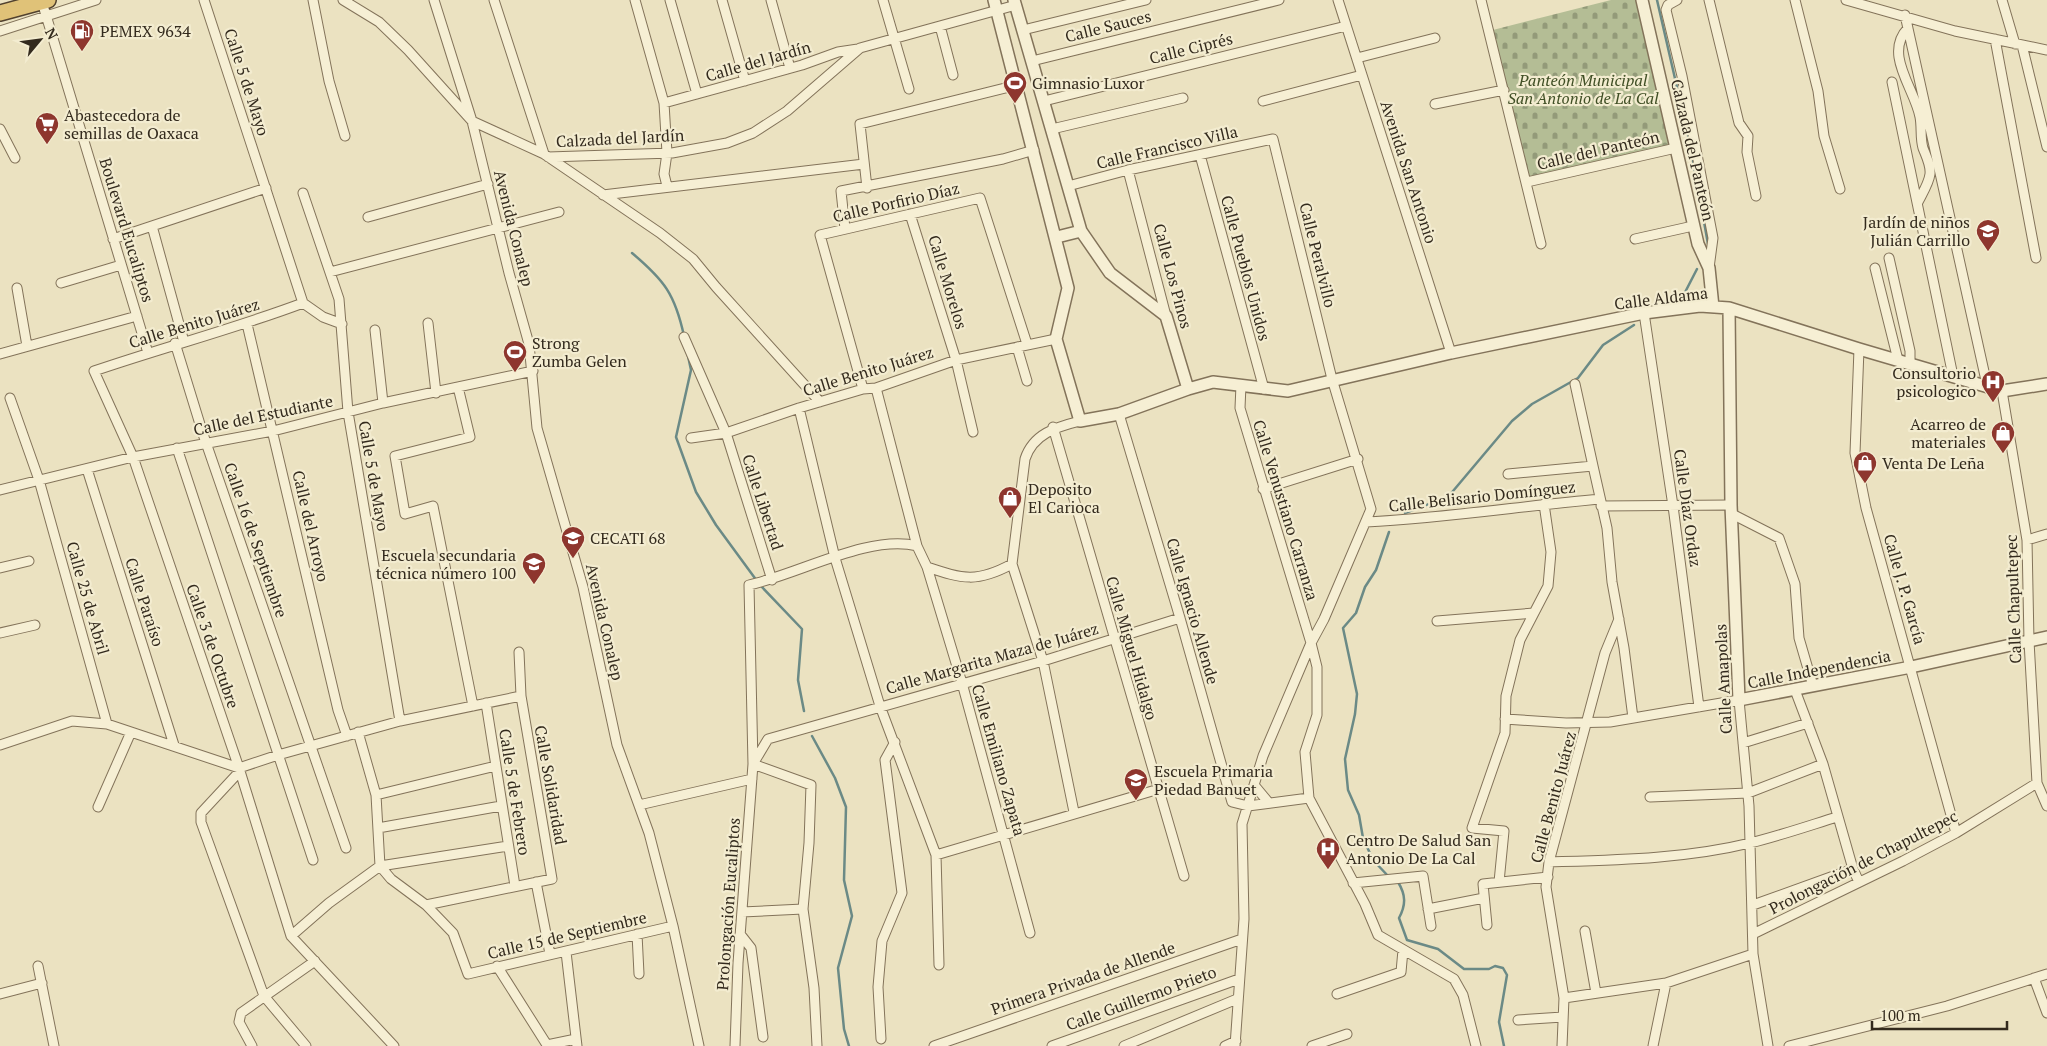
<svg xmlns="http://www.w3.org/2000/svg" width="2047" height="1046" viewBox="0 0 2047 1046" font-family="'PT Serif',serif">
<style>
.cemetery{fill:url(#cemetery-stones)}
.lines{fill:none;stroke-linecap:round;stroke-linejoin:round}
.stream{stroke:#6b8a86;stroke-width:2.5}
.minor-casing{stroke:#83735a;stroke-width:11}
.tertiary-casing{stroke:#83735a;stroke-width:14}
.trunk-casing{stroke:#51412e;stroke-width:18}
.minor{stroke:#f6efd4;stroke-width:9}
.tertiary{stroke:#f6efd4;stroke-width:11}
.trunk{stroke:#e0c278;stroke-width:15}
.labels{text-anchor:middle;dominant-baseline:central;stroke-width:4.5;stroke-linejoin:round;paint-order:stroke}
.street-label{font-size:16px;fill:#332a1d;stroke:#f3ecd0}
.poi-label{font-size:16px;fill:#332a1d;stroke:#f3ecd0;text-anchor:start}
.park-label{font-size:16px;font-style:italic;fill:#404f25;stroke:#f3ecd0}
</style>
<defs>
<pattern id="cemetery-stones" width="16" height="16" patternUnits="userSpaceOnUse" patternTransform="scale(1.25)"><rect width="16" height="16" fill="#b4bd95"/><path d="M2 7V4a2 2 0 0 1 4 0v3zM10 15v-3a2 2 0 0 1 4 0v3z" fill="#939a79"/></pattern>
</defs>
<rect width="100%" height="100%" fill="#ebe2c1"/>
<path class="cemetery" d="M1611,0H1642L1676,148L1527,182L1489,31Z"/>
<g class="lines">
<path class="stream" d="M1657,0L1690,144L1708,244
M632,253C664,280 675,294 684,336
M1679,304L1697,269
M688,356L691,370L676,437L696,492L716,525L757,581
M1405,513L1448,497L1512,421L1532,404L1578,378L1603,345L1634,325
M1389,532L1376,570L1365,587L1356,613L1343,628L1357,694L1355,714L1345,759L1348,790L1359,815L1363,838L1373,860L1389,877
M760,585L802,629L798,680L804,711
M812,736L835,778L846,807L844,880L852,916L838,968L844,1029L849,1046
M1398,882C1406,895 1406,905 1399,918L1407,940L1438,949L1464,969H1489L1495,966L1503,968L1507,975L1499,1022L1504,1046"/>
<g class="minor-casing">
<path id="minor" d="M204,0L303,303L323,317L342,324
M313,0L329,81L345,136
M343,0L379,22L408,50L472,121L544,154L660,233L693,259L716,287L820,402
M434,0L472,121L509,273L529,344L537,428L583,587L617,745L649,833L673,926L699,1046
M494,0L544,154
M635,0L664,103L667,153L664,174L667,186
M670,0L697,94
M722,0L745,81
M771,0L790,68
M883,0L909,89
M1338,0L1451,353
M1481,0L1541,244
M1677,0L1668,5L1666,10L1682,76L1713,238L1709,268
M1709,0L1739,123L1748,136L1747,152L1756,196
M1795,0L1818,91L1824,136L1840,189
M1846,0L1955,31L2047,50
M2002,0L2015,44
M42,2L148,353
M1905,15L1987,385
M940,26L953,75
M1908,28C1883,54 1915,89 1920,117C1922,127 1920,138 1923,148C1926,156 1931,165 1930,174C1929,183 1922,194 1918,202
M1023,30L1146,0
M0,31L96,0
M1995,39L2036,258
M2022,45L2047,147
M1357,58L1435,38
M1032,61L1279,0
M1892,82L1953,376
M1044,101L1346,26
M1263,101L1362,75
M664,103L802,65L838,52L858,49
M1435,104L1504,90
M0,129L15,158
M1052,129L1183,98
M1200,155L1264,389
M548,157L672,153L727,143L753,133L787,111L860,48L1016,5
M1128,170L1166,316
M1527,182L1676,148
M1068,186L1128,170L1273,139L1332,379L1371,509L1324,619L1311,643L1317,667V715L1305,752L1309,798L1365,904L1378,935L1454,979L1463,995L1476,1046
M867,188L860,124L1017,85
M303,193L339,299L348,412L400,721
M603,195L864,164
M910,214L956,360L973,432
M368,217L488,184
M152,226L184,342
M845,229L841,191L1003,159L1034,150
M113,239L266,188
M1635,239L1693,226
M1889,258L1910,351V364
M1875,268L1898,360
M330,272L559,212
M61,283L121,265
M17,288L27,346
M303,303C234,329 164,347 94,371L133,457L239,768L291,936L394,1046
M1644,313L1673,506L1699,707
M428,323L436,393
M247,324L338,710L347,736
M375,330L383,403
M684,337L726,433L772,580
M175,343L203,434L346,848
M1017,347L1027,381
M1859,349L1855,453L1866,508L1956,833
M0,354L137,316
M1575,384L1593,466
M458,387L470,437L395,456L405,514L433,506L473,706
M876,388L917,546
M863,389L820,235L980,198L1027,344
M2002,391L2027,540L2029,641L2037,783L2047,806
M10,398L39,480L107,724
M799,408L835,558L880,706L936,855L939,965
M1119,414L1180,618L1232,802L1248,806L1309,798
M1053,427L1184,876
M691,438L726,433L799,408L863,389L876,388L956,360L1056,339
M177,448L313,860
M87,469L174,745
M1508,474L1593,466L1607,528L1612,582L1624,648L1633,718
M1263,489L1358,459
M0,490L133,457L273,431L383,403L533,371
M1601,506L1731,505
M1732,514L1779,538L1795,584L1799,638L1813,686
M1366,522C1445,518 1522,506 1600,499
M2027,540L2047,534
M1012,564L1043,661L1074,812
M927,567L962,683L1030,933
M0,568L29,561
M1437,621L1534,613
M0,633L35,625
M1795,690L1823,764L1853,869L1859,882
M486,703L515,886
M1505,719L1566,723L1610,722L1739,700L1749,806L1753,954L1768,1046
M358,732L376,795L380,866L391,879L426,905L453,933L468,974L673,926
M1743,743L1808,723
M0,745L72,721L107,724L239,768L278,755L400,721L521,696
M240,771L201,813V822L264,996L306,1046
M1254,785L1269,803
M376,795L496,766
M1650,797L1748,793L1823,764
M639,805L752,779
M98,807L131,732
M378,828L501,806
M936,855L1159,789
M1549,862C1616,860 1685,859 1750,843C1779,836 1808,826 1837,817
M536,882L550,954
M1499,882L1504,831L1472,828L1505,733L1506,696L1520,640L1548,586L1551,552L1544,504
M1353,883L1423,876L1431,926
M426,905L552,879L521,696L519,652
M1753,905L1853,869
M1428,909L1484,898
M742,912L803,909
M1487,925L1483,884L1548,877
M1585,931L1596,993
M637,934L639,974
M740,934L751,948L763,1037
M1753,934L1903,861L1956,833L2037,783
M291,936L329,903L380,866L508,846
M566,952L577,1046
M38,966L54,1046
M497,966L547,1045L576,1039
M2034,978L2047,1013
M0,994L42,983
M1337,994L1401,972L1403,950
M1564,998L1666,983L1753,954
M1518,1020L1563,1017
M881,1039L878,987L882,941L902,893L885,760L895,742
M252,1046L239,1022L241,1013L315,961
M735,1046L738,963L753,764L768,739L1043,661L1180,618
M817,1046L814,988L803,909L809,843L811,785L753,764L749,585C799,574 869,534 917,546L927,567C963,579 977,583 1012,564L1025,459C1033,434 1056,427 1080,421
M934,1046L1242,939
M1052,1046L1239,979
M1124,1046L1237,999
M1225,1046L1236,1041
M1235,1046L1244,919L1242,824L1263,756L1311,643L1240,408L1241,385
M1312,1046L1347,1034
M1562,1046L1564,998L1546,887L1549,862L1605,653L1619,619
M1653,1046L1666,983
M1789,1046L1947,1006L2047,974"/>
</g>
<g class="tertiary-casing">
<path id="tertiary" d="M994,0L1068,288L1056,339L1080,421L1119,414L1188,389L1213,382L1288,391L1451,353L1644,313L1700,306L1729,308L1859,349L2002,391L2047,384
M1014,0L1081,231L1110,273L1166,316L1188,389
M1642,0L1698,244L1709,268L1713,307
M1057,237L1081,231
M1729,308L1731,505L1739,700L1911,667L2047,637"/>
</g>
<g class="trunk-casing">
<path id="trunk" d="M0,13L48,0"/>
</g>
<use href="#minor" class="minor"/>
<use href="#tertiary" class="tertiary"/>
<use href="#trunk" class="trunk"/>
</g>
<defs>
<g id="fuel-pin" transform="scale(1.25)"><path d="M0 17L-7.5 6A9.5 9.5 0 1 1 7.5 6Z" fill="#8e362e" stroke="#f3ecd0"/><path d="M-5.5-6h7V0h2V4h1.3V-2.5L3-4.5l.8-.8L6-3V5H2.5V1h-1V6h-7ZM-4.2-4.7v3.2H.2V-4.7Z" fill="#fff"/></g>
<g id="stadium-pin" transform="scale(1.25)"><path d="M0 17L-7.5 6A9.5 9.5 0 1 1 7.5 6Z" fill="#8e362e" stroke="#f3ecd0"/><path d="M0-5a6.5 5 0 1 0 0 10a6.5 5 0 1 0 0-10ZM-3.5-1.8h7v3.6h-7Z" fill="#fff"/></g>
<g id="supermarket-pin" transform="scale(1.25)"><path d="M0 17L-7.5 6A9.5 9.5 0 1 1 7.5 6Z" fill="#8e362e" stroke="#f3ecd0"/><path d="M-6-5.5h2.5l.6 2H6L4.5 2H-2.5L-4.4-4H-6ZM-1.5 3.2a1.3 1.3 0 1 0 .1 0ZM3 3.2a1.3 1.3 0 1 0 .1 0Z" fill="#fff"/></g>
<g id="school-pin" transform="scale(1.25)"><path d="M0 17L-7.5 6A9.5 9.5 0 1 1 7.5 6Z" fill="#8e362e" stroke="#f3ecd0"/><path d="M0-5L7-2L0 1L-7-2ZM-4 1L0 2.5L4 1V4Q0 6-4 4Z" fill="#fff"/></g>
<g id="hospital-pin" transform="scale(1.25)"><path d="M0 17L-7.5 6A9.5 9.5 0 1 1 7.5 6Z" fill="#8e362e" stroke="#f3ecd0"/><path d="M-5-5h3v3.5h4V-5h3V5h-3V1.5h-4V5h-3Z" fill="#fff"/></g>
<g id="shop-pin" transform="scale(1.25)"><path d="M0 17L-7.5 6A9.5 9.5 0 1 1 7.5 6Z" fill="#8e362e" stroke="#f3ecd0"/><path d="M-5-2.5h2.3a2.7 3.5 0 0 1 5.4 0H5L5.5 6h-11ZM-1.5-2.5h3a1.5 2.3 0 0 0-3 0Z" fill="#fff"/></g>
</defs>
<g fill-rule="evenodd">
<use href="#fuel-pin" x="82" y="31"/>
<use href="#stadium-pin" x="1015" y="83"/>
<use href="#supermarket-pin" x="47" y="124"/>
<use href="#school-pin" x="1988" y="231"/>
<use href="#stadium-pin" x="515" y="352"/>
<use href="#hospital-pin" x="1993" y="382"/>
<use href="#shop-pin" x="2003" y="433"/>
<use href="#shop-pin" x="1865" y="463"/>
<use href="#shop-pin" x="1010" y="498"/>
<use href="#school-pin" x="573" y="538"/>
<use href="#school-pin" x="534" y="564"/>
<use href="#school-pin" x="1136" y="780"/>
<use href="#hospital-pin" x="1328" y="849"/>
</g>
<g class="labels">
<g class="street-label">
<text transform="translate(1108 26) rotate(-14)">Calle Sauces</text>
<text transform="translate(1191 48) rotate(-14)">Calle Ciprés</text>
<text transform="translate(758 61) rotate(-16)">Calle del Jardín</text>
<text transform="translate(247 82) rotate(72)">Calle 5 de Mayo</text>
<text transform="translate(620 138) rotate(-3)">Calzada del Jardín</text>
<text transform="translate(1167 147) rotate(-13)">Calle Francisco Villa</text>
<text transform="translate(1598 150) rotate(-13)">Calle del Panteón</text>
<text transform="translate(1693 150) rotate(77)">Calzada del Panteón</text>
<text transform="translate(1409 172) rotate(72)">Avenida San Antonio</text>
<text transform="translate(896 202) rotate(-13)">Calle Porfirio Díaz</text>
<text transform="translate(514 228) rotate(76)">Avenida Conalep</text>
<text transform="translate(127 230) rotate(73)">Boulevard Eucaliptos</text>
<text transform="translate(1318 255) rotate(76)">Calle Peralvillo</text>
<text transform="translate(1246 268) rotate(75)">Calle Pueblos Unidos</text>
<text transform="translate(1173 276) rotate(75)">Calle Los Pinos</text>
<text transform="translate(948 282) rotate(73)">Calle Morelos</text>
<text transform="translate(1661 298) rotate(-7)">Calle Aldama</text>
<text transform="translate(194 323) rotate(-17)">Calle Benito Juárez</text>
<text transform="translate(868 371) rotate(-17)">Calle Benito Juárez</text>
<text transform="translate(263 415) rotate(-12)">Calle del Estudiante</text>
<text transform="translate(374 476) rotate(80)">Calle 5 de Mayo</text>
<text transform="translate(1482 496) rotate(-6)">Calle Belisario Domínguez</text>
<text transform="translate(763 502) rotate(72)">Calle Libertad</text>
<text transform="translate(1688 508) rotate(82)">Calle Díaz Ordaz</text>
<text transform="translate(1286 510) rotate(73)">Calle Venustiano Carranza</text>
<text transform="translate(311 526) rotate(77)">Calle del Arroyo</text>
<text transform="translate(256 540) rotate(71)">Calle 16 de Septiembre</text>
<text transform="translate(1905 589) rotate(74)">Calle J. P. García</text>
<text transform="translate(88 598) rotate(74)">Calle 25 de Abril</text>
<text transform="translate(2013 599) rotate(-92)">Calle Chapultepec</text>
<text transform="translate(145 602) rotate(72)">Calle Paraíso</text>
<text transform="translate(1193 611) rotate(74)">Calle Ignacio Allende</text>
<text transform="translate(605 622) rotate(77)">Avenida Conalep</text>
<text transform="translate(213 646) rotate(71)">Calle 3 de Octubre</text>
<text transform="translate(1132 648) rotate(74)">Calle Miguel Hidalgo</text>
<text transform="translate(992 658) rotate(-16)">Calle Margarita Maza de Juárez</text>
<text transform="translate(1819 669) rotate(-11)">Calle Independencia</text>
<text transform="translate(1723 679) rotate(-93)">Calle Amapolas</text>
<text transform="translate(999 760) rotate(74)">Calle Emiliano Zapata</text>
<text transform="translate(551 785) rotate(80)">Calle Solidaridad</text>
<text transform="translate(515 792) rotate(81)">Calle 5 de Febrero</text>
<text transform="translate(1553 797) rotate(-75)">Calle Benito Juárez</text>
<text transform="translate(1863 862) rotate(-27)">Prolongación de Chapultepec</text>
<text transform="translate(728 904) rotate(-86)">Prolongación Eucaliptos</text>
<text transform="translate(567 935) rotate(-13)">Calle 15 de Septiembre</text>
<text transform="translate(1083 978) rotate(-19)">Primera Privada de Allende</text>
<text transform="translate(1141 998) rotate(-20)">Calle Guillermo Prieto</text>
</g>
<g class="poi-label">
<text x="100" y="31">PEMEX 9634</text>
<text x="1032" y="83">Gimnasio Luxor</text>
<text x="64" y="115">Abastecedora de<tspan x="64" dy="18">semillas de Oaxaca</tspan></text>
<text x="1970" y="222" text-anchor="end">Jardín de niños<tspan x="1970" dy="18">Julián Carrillo</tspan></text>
<text x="532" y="343">Strong<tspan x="532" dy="18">Zumba Gelen</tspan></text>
<text x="1976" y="373" text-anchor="end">Consultorio<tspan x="1976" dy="18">psicologico</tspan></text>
<text x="1986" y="424" text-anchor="end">Acarreo de<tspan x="1986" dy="18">materiales</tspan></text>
<text x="1882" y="463">Venta De Leña</text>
<text x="1028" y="489">Deposito<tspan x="1028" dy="18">El Carioca</tspan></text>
<text x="590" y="538">CECATI 68</text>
<text x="516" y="555" text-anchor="end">Escuela secundaria<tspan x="516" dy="18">técnica número 100</tspan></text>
<text x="1154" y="771">Escuela Primaria<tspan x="1154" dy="18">Piedad Banuet</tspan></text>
<text x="1346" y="840">Centro De Salud San<tspan x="1346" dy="18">Antonio De La Cal</tspan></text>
</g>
<g class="park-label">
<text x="1583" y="80">Panteón Municipal<tspan x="1583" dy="18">San Antonio de La Cal</tspan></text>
</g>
</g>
<g transform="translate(40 40) rotate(61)" stroke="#f3ecd0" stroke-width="4" paint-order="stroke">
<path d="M0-4L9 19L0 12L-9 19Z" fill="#332a1d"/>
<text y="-8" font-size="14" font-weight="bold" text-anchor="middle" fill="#332a1d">N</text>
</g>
<path d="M1872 1021v8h135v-8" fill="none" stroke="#332a1d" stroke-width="2.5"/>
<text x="1880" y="1021" font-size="15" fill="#332a1d" stroke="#f3ecd0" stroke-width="4" paint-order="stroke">100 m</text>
</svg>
